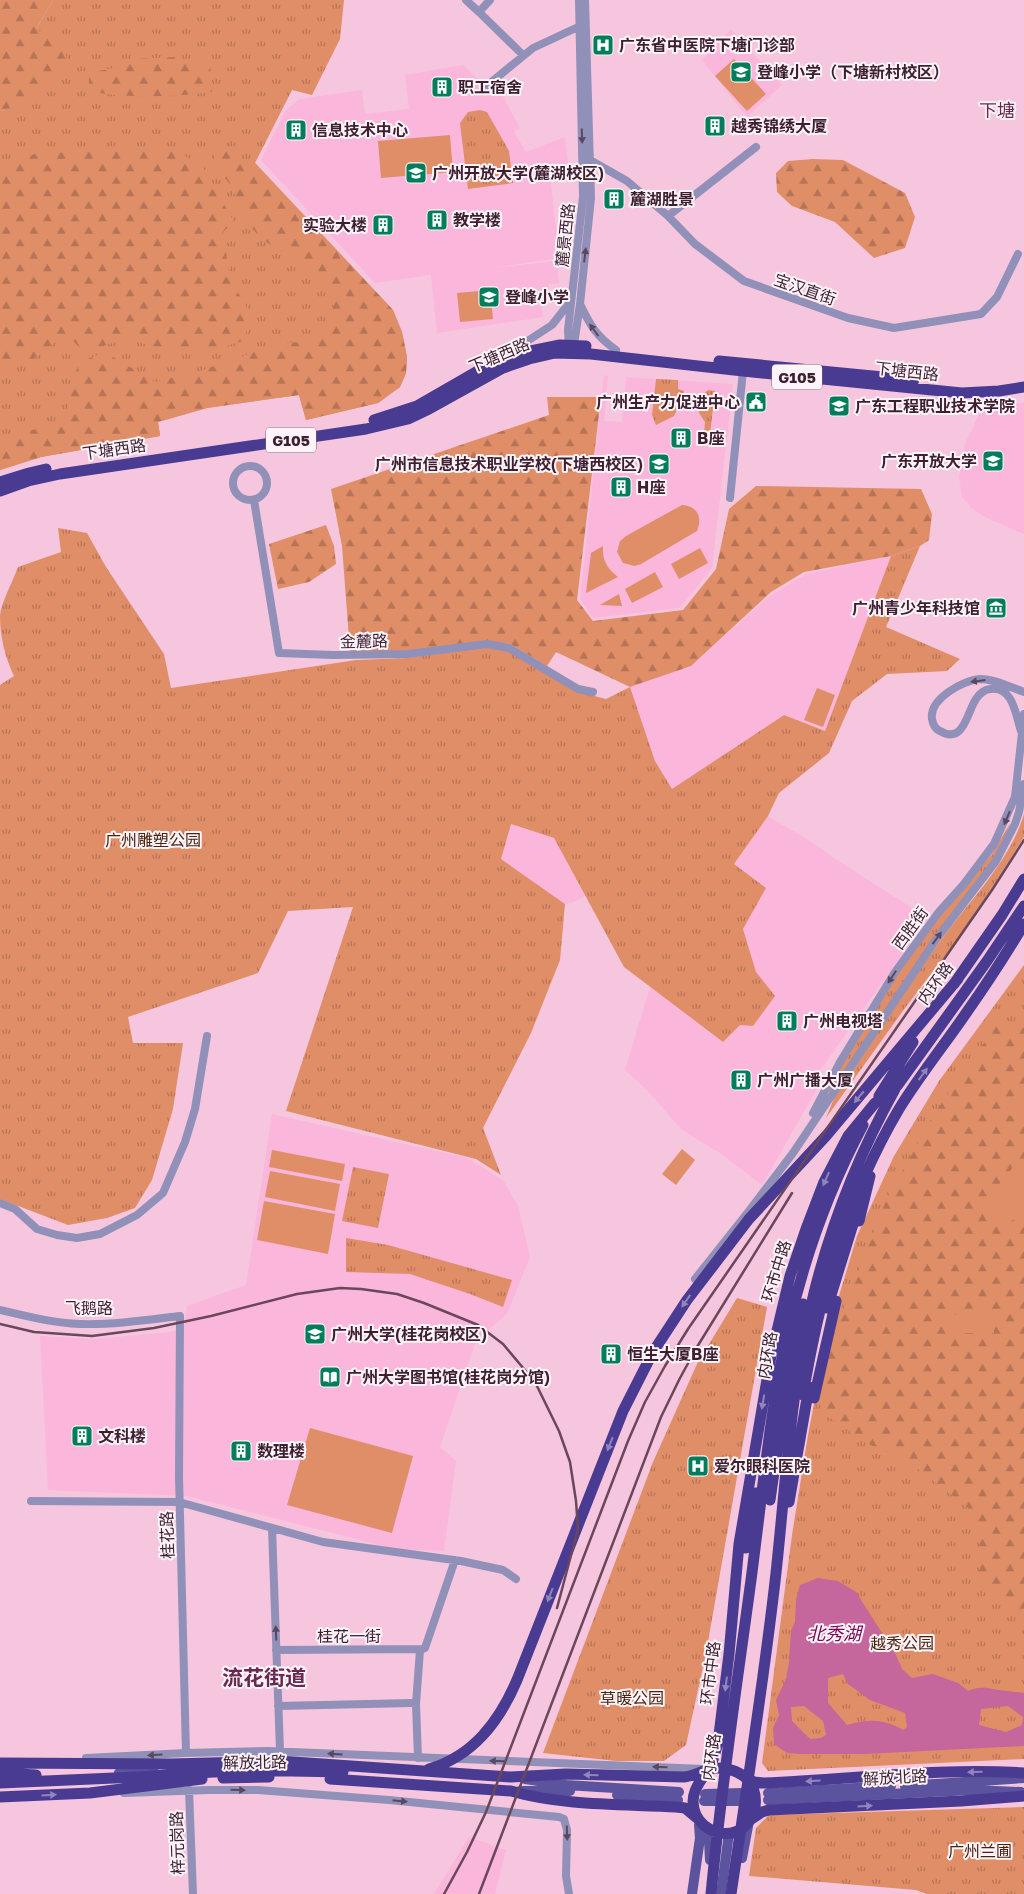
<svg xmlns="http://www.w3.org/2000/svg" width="1024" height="1894" viewBox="0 0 1024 1894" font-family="'Golos Text','Noto Sans SC',sans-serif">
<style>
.built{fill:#fbb6db}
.grass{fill:url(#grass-tufts)}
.forest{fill:url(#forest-firs)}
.garden{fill:#e08e67}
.water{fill:#c5669c;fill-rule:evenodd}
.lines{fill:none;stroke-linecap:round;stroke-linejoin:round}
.minor{stroke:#9190b9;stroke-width:8}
.major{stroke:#5b539d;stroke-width:10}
.highway{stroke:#493b91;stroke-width:11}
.rail{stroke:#6a475a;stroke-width:2.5}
.oneway{fill:#5a4760}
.oneway2{fill:#9185ba}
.labels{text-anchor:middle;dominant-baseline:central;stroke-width:4;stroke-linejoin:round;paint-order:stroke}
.shield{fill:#fcf4f8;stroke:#765f6c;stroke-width:1}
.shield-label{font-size:15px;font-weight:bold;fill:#3d1f30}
.poi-label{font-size:16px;font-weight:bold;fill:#3d1f30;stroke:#fcf4f8;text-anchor:start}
.street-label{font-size:16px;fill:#3d1f30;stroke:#fcf4f8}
.park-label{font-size:16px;fill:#4a230f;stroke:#fcf4f8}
.neighbourhood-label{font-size:18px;fill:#69284f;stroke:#fcf4f8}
.water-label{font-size:18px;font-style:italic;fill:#7c0057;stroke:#fcf4f8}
.district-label{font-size:21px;font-weight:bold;fill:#69284f;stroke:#fcf4f8}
</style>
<defs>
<pattern id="grass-tufts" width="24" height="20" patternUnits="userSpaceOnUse" patternTransform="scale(1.25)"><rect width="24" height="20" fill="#e08e67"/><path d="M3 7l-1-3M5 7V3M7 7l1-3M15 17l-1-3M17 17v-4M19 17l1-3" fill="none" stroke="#b77355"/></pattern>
<pattern id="forest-firs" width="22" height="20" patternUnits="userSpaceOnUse" patternTransform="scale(1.25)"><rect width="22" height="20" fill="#e08e67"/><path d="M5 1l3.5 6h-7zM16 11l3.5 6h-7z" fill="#b77355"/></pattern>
</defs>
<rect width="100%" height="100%" fill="#f6c6de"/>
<path class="built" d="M731,30L782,85L747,117L702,60Z
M463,65L490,91L498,87L520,128L514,132L526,152L565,137L569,172L550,175L559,258L491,268L557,261L559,283L549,284V295L541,298L543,317L437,333L431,275L375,283L261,160L286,110L300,99L362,90L365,114L409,109L405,75Z
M604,375L608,376L604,421L622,422L626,377L733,384L712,568L680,608L593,618L580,599Z
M1024,403V534L987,518L971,508L962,497L959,477L965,444L983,406Z
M891,556L825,731L783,715L672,789L655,761L630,687L691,666L770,596L806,574Z
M768,816L818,846L832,857L928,918L819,1072L821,1082L762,1185L720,1153L682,1130L647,1090L625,1070L650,987L723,1042L756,972L743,929L766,888L734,865Z
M510,824L554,838L585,896L572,903L565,904L501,859Z
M272,1114L467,1158L503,1180L518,1206L530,1257L507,1314L476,1341L440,1447L456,1461L444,1551L396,1549L187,1496L48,1490L40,1336L94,1339L170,1332L184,1328L187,1306L246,1285Z
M469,1837L506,1850L495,1894H434Z"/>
<path class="grass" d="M53,0H344L340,39L312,95L292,90L255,163L393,310L402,332L407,357L406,373L400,387L378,403L306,420L299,395L207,408L158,422L160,436L41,457L0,470V111L5,110L36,29Z
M480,110L487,112L509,151L513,183L468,189L460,123L468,112Z
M656,379L678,380V389L684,391L681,409H677L674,416L656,425L652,415Z
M708,390L715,391L710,434L704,433L705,422L699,413L701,396Z
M58,528L87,533L106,567L164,654L171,688L356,660L407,658L486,647L508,650L579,692L606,699L630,687L655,761L672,789L784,715L825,731L891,556L920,546L886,627L960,659L947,671L887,674L852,701L829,753L779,793L768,816L734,864L766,888L743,929L756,972L775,996L753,1026L740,1025L723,1042L624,967L554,838L511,824L501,859L565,904L560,960L531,1033L483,1128L501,1175L476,1159L286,1111L353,907L288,911L258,973L128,1017L133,1043H183L173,1109L152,1180L135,1208L107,1218L68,1225L0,1199V685L14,676C5,657 0,637 0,615C2,601 13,581 18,567L61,552Z
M1024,814V837L986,897L955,943L905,1008L826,1118L835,1096C870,1045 902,994 938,944C966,904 1010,862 1024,814Z
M1010,823L1005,838L993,859L831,1092H829L828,1089L869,1016L904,962L937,919L992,854Z
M1024,965V1759L768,1771L762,1763L792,1535L808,1435L819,1378L835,1309L857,1236L894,1156L939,1081Z
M353,1167L389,1174L378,1228L342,1221Z
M346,1238L388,1245L512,1280L503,1307L470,1294L410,1274L346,1272Z
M737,1298L767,1307L706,1653L686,1745L664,1761H616L543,1753L653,1462L697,1364Z
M1024,1807V1894H927L916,1890L749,1876L756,1828L769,1815Z"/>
<path class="forest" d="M0,0H53L36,29L64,43L69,72L5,110L0,111Z
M174,57L210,64L212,92C171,97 129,99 89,91V73L114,68L135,59Z
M214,149L230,152L242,162L255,163L393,310L402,332L407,357L406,373L400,387L378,403L306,420L299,395L207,408L158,422L160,436L41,457L0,470V439C22,431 44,427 67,424L70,414L65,397L75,372L84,360L105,352L155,382L203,370L280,343L305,342L320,336L331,318L335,301L304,266L262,239L247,223L230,184L214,165Z
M175,150L203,167L234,222L223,232L230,279L252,316L243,341L205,352L166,351L127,338L85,352L65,334L32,360L0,370V167L37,153Z
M813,159L843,160L905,193L915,217L905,248L874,258L835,222L792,206L777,192L776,173L788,161Z
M547,397H601L577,600L593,621L683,610L716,569L729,509L756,486L921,489L932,514L929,540L920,546L891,556L804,572L771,592L691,666L630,687L556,652L547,666L510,644L487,642L407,652H350L342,546L331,489L549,415Z
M326,525L334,546L336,564L309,582L278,589L269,544Z
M1000,1020L1024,1028V1099L1006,1104L1010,1116L1024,1112V1161L1013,1167L1007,1225L1024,1209V1622L992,1595L975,1585L981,1564L977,1515L974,1512L907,1461L868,1444L820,1411L830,1345L886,1200L934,1114Z"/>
<path class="garden" d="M734,59L766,94L747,111L715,76Z
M450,135L453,172L381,178L378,141Z
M490,290L493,319L460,322L457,293Z
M682,505C697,506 703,517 697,531L641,564L635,566L623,563L617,552L620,541L626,536Z
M603,546C602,560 607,568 618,577L586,593L591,553Z
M700,548L708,563L679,579L671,564Z
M655,572L663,587L632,603L625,589Z
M619,594L622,606L600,605Z
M817,688L835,695L823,727L804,720Z
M1024,1099V1112L1010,1116L1006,1104Z
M682,1149L695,1160L676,1185L662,1174Z
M272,1150L345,1164L342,1181L269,1167Z
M1024,1161V1209L1007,1225L982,1206L1013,1167Z
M270,1171L340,1184L335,1211L265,1197Z
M264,1201L335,1214L328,1254L257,1240Z
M994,1314V1333H950L949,1315Z
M310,1428L413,1456L392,1533L287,1505Z"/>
<path class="water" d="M818,1578L838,1581L856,1592L896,1655L902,1669L912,1678L933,1674L958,1683L968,1691C982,1684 993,1690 1008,1691C1013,1692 1019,1692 1024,1693V1746L864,1754H801L787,1753L774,1744L773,1728L779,1715L776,1700L786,1679L789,1663L791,1631L795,1622L796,1600L800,1585ZM843,1674L848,1684L870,1700L905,1713L907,1727L903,1730C884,1718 867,1719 847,1725L828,1703V1678ZM804,1706L823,1721L826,1735L821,1738L810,1739L792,1721L791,1707ZM1008,1706L1023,1717L1022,1725L1006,1732L979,1725L981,1709Z"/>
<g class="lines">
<path class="minor" d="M466,0L479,12
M490,0L479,12L523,55
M484,88L533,48L578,27
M590,160L627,181L668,216L695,244L744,281L848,318L894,328L981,314L997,297L1018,254
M668,216L756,147
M580,304C590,325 596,336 616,350
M572,348L575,338L580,304L591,198L585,0
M569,349L568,330L583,197L579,0
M509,353L552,325L570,302
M233 483a17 17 0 1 1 34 0a17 17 0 1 1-34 0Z
M730,498L743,371
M254,500L279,653L333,655L408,654L487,644L509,648L578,689L593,692
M1021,731C1016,716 1013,686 991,689C985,689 979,694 976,699C967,712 964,745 940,731C935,729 933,725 932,719C929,699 963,680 980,679C995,679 1010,687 1024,692
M813,1113L840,1062L895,972L938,913L964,884L994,844L1015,797L1024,714
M0,1203L15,1209L37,1229L57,1235L77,1238L100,1234L137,1215L163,1193L185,1142L195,1109L207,1036
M695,1279L749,1211L793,1153L937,938L996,861L1015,824L1019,812L1024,784
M0,1310C26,1316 52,1323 80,1324C113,1325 147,1320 180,1316L179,1476L186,1753
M31,1501L179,1502L323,1542L461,1561L503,1570L516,1579
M272,1528L280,1751
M276,1650L422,1649
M278,1706L412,1703
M86,1758L186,1753L268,1751L704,1769
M418,1758L416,1704L420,1650L425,1648L455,1560
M189,1790L193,1894
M124,1793L209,1790H258L389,1800L559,1817L564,1819L567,1830L566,1876L569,1894"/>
<path class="major" d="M119,1773L154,1767
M525,1779L566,1785L679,1792
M905,1786L1024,1778
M520,1791H570
M768,1793L891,1786
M705,1794L743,1793
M617,1795L678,1800
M768,1800L971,1790L1021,1792
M704,1801H742
M700,1822L709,1840L710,1860
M742,1858L749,1821
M692,1894L700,1838L699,1825
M721,1894L729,1833"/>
<path class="highway" d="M719,361L914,380
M374,420L417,406L483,368L511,355L560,345L586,346
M0,482L29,473L46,469
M0,491L28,481L60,474L366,429L408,419L429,409L503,368L529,359L555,353L591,354L743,371L962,393L999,391L1024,387
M954,984L1002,915L1024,879
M879,1096L913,1042
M859,1221L870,1176
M827,1308L857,1211
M803,1395C820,1293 846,1199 899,1109C918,1078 941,1049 962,1019C984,988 1005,956 1024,924
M814,1398L836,1301
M770,1500L788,1375L803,1304
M789,1502L809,1387
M746,1548L756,1493
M0,1763L172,1764L279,1761L511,1777L566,1774L684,1777C695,1776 706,1768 717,1768C776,1769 760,1845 716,1832C707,1829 700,1823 696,1815C687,1795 700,1781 711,1766L718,1743L729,1654L739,1544L771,1356L790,1276L806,1229L824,1182L848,1136L875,1103L897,1086L987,961L1024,906
M429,1769C473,1756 499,1722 517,1680L623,1411L653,1352L687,1300L749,1219L826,1136L958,979
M0,1773L36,1775
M223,1778L269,1777
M747,1778L754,1782L764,1783C850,1780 938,1767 1024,1773
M330,1779L511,1791C563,1806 622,1804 676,1807L685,1808L697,1818
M0,1783L137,1777L244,1770L343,1772
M0,1797L90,1793L202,1779
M750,1820L762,1812L769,1810L961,1801L1024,1796
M711,1894C721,1789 737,1684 751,1580C762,1496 770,1411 788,1329C804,1259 829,1189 863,1125
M731,1894C747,1787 764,1680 776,1573C786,1480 791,1384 814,1293C832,1221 859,1154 895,1089"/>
<path class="rail" d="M0,1324L34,1332L92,1336L154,1328L211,1316L297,1294L340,1288L361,1289L397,1294L424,1303L478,1325L503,1344L535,1382L559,1431L570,1462L576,1501L578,1529L557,1608
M444,1894L467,1852L486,1812L628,1441L645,1402L665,1366L688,1329L992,890L1024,840
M479,1894L661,1417L680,1378L697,1347L792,1193"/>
</g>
<defs><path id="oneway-solid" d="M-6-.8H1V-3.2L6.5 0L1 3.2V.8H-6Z" transform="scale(1.25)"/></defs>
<g class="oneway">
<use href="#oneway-solid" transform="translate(582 136) rotate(88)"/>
<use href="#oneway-solid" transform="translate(585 255) rotate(-83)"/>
<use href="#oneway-solid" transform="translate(594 330) rotate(-126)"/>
<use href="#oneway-solid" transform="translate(978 681) rotate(173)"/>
<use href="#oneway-solid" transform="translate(1007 818) rotate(113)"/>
<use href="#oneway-solid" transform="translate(937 938) rotate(-54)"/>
<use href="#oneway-solid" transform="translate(892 977) rotate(123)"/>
<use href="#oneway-solid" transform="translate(276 1633) rotate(-92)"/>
<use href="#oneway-solid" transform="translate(335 1754) rotate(-177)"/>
<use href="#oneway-solid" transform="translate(155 1755) rotate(177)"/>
<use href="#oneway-solid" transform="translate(497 1761) rotate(-178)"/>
<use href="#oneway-solid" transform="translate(660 1767) rotate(-178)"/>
<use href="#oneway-solid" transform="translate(238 1790) rotate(1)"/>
<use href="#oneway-solid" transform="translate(400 1801) rotate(6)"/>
<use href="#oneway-solid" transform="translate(567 1833) rotate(88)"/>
</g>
<g class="oneway2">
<use href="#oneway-solid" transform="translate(923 1074) rotate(-54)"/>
<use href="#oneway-solid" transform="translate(859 1097) rotate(130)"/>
<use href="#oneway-solid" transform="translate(826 1179) rotate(114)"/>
<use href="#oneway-solid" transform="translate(686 1301) rotate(125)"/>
<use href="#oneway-solid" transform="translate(763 1402) rotate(100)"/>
<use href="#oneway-solid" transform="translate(610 1444) rotate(112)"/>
<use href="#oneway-solid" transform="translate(550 1595) rotate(111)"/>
<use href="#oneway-solid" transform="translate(726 1684) rotate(97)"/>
<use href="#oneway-solid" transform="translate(975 1772) rotate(178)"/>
<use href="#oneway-solid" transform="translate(591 1775) rotate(-178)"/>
<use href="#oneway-solid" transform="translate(813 1781) rotate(177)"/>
<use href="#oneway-solid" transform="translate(49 1795) rotate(-3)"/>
<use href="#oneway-solid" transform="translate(865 1806) rotate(-3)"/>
</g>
<defs>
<g id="hospital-square" transform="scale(1.125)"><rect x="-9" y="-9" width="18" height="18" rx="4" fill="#027d5c" stroke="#fcf4f8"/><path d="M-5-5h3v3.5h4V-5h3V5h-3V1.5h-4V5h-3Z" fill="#fff"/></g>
<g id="school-square" transform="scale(1.125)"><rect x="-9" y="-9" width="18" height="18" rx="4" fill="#027d5c" stroke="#fcf4f8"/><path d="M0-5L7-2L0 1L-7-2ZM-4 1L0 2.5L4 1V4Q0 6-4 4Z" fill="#fff"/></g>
<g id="building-square" transform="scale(1.125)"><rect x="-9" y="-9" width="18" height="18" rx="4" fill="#027d5c" stroke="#fcf4f8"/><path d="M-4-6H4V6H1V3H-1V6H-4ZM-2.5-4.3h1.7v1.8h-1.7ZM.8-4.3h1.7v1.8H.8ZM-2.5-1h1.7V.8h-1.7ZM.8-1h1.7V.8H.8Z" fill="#fff"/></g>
<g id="university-square" transform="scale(1.125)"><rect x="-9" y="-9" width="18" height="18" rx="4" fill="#027d5c" stroke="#fcf4f8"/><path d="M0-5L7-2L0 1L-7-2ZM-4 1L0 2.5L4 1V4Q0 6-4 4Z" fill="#fff"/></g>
<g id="civic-square" transform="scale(1.125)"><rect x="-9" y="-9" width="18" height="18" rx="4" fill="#027d5c" stroke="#fcf4f8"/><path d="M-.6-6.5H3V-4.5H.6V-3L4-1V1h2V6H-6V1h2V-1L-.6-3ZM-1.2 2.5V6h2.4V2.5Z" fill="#fff"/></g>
<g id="museum-square" transform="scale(1.125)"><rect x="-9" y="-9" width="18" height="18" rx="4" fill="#027d5c" stroke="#fcf4f8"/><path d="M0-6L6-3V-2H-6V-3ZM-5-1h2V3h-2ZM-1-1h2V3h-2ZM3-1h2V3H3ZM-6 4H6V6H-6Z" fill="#fff"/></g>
<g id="library-square" transform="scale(1.125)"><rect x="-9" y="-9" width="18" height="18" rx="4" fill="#027d5c" stroke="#fcf4f8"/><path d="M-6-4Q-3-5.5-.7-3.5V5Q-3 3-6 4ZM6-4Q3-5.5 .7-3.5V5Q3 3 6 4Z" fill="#fff"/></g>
</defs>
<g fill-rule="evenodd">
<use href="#hospital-square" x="603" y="45"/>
<use href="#school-square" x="741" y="72"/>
<use href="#building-square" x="442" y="87"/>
<use href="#building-square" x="715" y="126"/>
<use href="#building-square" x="296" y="130"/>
<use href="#university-square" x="416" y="173"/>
<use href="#building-square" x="614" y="199"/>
<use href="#building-square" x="437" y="220"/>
<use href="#building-square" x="383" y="225"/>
<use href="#school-square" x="489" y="297"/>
<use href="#civic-square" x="756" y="402"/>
<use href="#university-square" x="839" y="406"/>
<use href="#building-square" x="681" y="438"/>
<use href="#university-square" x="993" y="461"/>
<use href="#school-square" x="659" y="464"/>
<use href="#building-square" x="621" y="487"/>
<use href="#museum-square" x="996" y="608"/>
<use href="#building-square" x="787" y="1021"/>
<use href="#building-square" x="741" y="1080"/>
<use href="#university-square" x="315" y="1334"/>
<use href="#building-square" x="611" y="1354"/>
<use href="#library-square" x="330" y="1377"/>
<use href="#building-square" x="82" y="1436"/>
<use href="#building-square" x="241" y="1451"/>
<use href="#hospital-square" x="698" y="1466"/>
</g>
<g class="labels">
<g class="shield">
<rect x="772" y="364.5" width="50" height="25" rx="4"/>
<rect x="266" y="427.5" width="50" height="25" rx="4"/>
</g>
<g class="shield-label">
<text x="797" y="377">G105</text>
<text x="291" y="440">G105</text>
</g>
<g class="poi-label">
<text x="619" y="45">广东省中医院下塘门诊部</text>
<text x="757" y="72">登峰小学（下塘新村校区）</text>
<text x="458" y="87">职工宿舍</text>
<text x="731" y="126">越秀锦绣大厦</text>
<text x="312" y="130">信息技术中心</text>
<text x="432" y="173">广州开放大学(麓湖校区)</text>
<text x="630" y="199">麓湖胜景</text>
<text x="453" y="220">教学楼</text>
<text x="367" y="225" text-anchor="end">实验大楼</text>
<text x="505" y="297">登峰小学</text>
<text x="740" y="402" text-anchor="end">广州生产力促进中心</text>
<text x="855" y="406">广东工程职业技术学院</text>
<text x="697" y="438">B座</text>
<text x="977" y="461" text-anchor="end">广东开放大学</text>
<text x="643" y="464" text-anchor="end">广州市信息技术职业学校(下塘西校区)</text>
<text x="637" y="487">H座</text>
<text x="980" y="608" text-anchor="end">广州青少年科技馆</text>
<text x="803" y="1021">广州电视塔</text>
<text x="757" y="1080">广州广播大厦</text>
<text x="331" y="1334">广州大学(桂花岗校区)</text>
<text x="627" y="1354">恒生大厦B座</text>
<text x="346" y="1377">广州大学图书馆(桂花岗分馆)</text>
<text x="98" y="1436">文科楼</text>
<text x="257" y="1451">数理楼</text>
<text x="714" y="1466">爱尔眼科医院</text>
</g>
<g class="street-label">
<text transform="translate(565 235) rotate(-84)">麓景西路</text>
<text transform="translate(805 289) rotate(19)">宝汉直街</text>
<text transform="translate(499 355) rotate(-23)">下塘西路</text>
<text transform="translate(907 371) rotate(6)">下塘西路</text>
<text transform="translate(114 449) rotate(-8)">下塘西路</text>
<text transform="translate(364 641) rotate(-1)">金麓路</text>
<text transform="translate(910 928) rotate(-54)">西胜街</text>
<text transform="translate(935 983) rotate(-54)">内环路</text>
<text transform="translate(776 1271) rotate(-73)">环市中路</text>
<text x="89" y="1308">飞鹅路</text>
<text transform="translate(767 1355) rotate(-80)">内环路</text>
<text transform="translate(167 1535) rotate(-92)">桂花路</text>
<text x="349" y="1636">桂花一街</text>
<text transform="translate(710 1673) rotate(-83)">环市中路</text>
<text transform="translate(711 1757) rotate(-82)">内环路</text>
<text transform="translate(255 1762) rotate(-1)">解放北路</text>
<text transform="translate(895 1777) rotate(-3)">解放北路</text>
<text transform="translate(177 1843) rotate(-92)">梓元岗路</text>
</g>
<g class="park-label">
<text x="153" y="840">广州雕塑公园</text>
<text x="902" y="1643">越秀公园</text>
<text x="632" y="1698">草暖公园</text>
<text x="980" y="1851">广州兰圃</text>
</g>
<g class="neighbourhood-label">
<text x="997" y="110">下塘</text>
</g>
<g class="water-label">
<text x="834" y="1633">北秀湖</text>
</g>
<g class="district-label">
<text x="264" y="1677">流花街道</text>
</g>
</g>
</svg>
